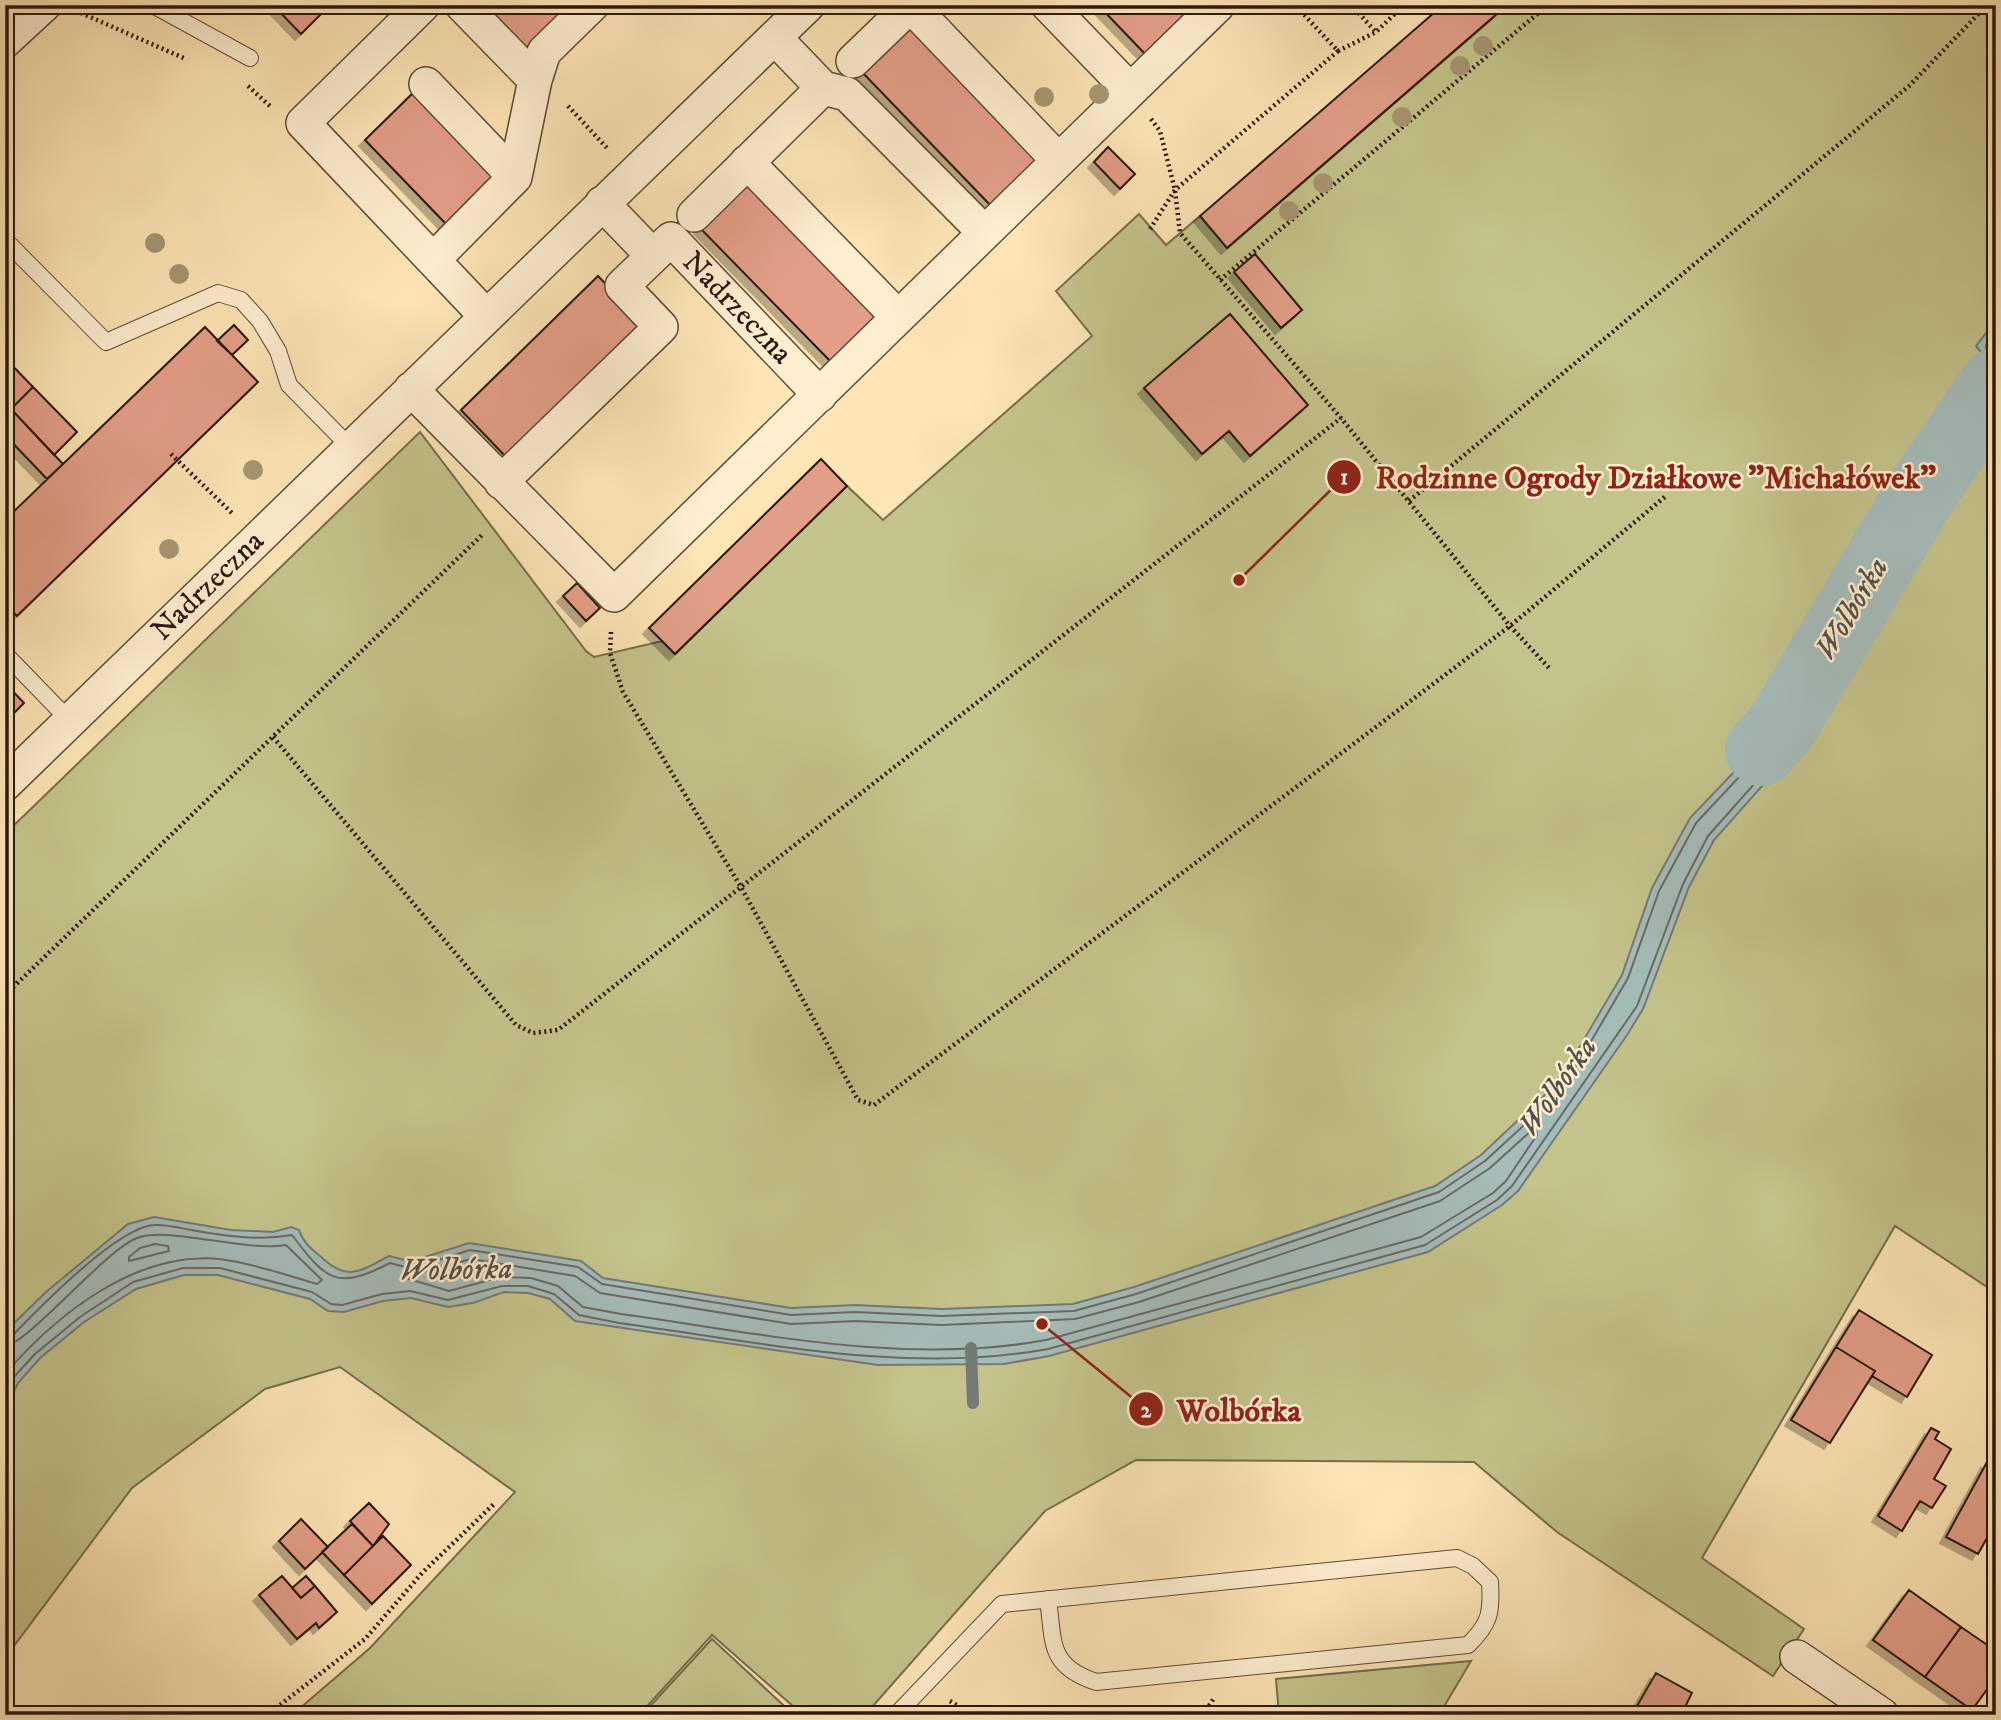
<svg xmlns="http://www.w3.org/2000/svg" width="2001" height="1720" viewBox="0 0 2001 1720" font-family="'IM FELL DW Pica',serif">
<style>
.green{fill:#c4c38b;stroke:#786d4c;stroke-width:2}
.water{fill:#a5bcba;stroke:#747a75;stroke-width:2}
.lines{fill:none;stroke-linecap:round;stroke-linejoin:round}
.shore{stroke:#686a64;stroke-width:2}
.stream{stroke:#747a75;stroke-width:12}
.river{stroke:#a5bcba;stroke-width:72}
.building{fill:#e39e88;stroke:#2b170e;stroke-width:2;filter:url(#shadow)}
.service-casing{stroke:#604a38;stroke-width:18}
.minor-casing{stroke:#604a38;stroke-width:36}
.path{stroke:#2b170e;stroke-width:4.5;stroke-dasharray:2 3.5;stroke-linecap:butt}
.service{stroke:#feeed0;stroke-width:16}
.minor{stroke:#feeed0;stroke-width:33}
.tree{fill:#a79572}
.labels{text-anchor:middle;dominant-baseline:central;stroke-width:5;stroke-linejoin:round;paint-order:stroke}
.street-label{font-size:30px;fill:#2b170e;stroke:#feeed0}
.water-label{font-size:32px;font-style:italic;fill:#56514a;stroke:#feeed0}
.leader{fill:none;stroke:#8f2418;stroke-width:2.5}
.callout-dot{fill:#8f2418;stroke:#feeed0;stroke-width:2.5}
.mark-label{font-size:21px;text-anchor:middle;font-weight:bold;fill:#fff}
.callout-label{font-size:32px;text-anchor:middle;font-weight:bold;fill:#8f2418;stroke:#feeed0;stroke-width:5;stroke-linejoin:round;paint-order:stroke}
</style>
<defs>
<filter id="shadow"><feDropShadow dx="-6" dy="6" stdDeviation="0" flood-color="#0004"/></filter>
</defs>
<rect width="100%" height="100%" fill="#fde5b6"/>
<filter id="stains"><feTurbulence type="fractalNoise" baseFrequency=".00286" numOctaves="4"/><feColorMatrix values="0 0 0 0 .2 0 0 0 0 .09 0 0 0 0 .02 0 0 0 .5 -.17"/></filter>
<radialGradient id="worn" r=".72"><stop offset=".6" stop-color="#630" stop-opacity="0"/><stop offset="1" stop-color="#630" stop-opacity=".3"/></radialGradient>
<path class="green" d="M1508,5H1996V1293L1895,1226L1702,1558L1804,1629L1773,1676L1557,1532L1474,1462L1136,1460L1045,1511L865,1715H803L712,1635L639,1715H292L370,1648L515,1492L340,1367L265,1389L132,1488L5,1658V834L420,432L586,651L594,657L662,641L675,654L847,486L883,520L1092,336L1056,291L1139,214L1166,245L1200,216L1228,247Z
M712,1639L794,1715H642Z
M1471,1661L1439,1715H1279L1276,1679Z"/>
<path class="water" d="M1996,320V431L1909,568L1826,707L1801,742L1714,840L1689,887L1643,1009L1627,1035L1518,1191L1502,1205L1428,1252L1049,1356L1004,1364L878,1365L575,1321L550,1299L528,1293L504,1292L473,1303L448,1307L411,1298L383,1301L344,1312L328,1311L310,1299L218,1275H184L136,1289L84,1322L40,1358L18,1383L5,1410V1332L46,1292L128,1224L154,1217L231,1230L273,1232L291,1227L299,1230C303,1242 310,1248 320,1256C347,1282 359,1272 389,1256L405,1260L422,1258L469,1243L581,1261L603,1278L791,1308L855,1305L942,1309L1073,1304L1134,1287L1435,1186L1481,1155L1550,1090L1573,1058L1622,975L1652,888L1690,818L1778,726L1842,629L1892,534L1936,424L1981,352L1976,346Z"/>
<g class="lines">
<path class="shore" d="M1996,357L1950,431L1921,512L1926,511L1980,427L1996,420
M1532,1130L1536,1131L1537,1135L1506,1181L1493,1193L1421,1237L1046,1340C905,1366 760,1333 621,1314L583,1307L558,1286L531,1278L501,1277L449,1291L409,1279L411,1275L471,1259L575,1276L600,1293L791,1324L855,1321L942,1325L1075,1319L1139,1302L1440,1201L1490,1168Z
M155,1244L168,1246L169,1251L129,1261V1257L140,1248Z
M5,1337L13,1335C40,1307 118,1227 154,1225C166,1224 180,1228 191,1230C225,1236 258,1241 292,1235C326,1280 336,1291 390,1263L405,1267L423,1265L470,1250L578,1267L602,1284L791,1315L855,1312L942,1316L1074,1311L1136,1294L1439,1192L1485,1161L1523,1126L1555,1094L1579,1062L1628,978L1659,891L1696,823L1783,730L1848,632L1899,537L1942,427L1987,356L1986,345L1996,331
M5,1346C28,1344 105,1250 137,1238C169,1226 243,1252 286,1245L322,1280L317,1284C286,1275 251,1263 219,1259C136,1251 57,1314 5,1374
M5,1393L13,1378L35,1354L80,1317L133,1282L183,1268H220L312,1292L331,1304L342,1305L382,1294L410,1291L448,1300L502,1286H528L554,1294L579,1315L619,1323C760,1342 906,1375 1048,1349L1425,1245L1497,1200L1512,1186L1637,1006L1683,884L1708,836L1795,738L1820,703L1970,457L1988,431L1996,429"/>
<path class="stream" d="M971,1348L973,1403"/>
<path class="river" d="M1761,750L1781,728L1919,496L1996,384"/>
</g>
<path class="building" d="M273,5H330L301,34Z
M481,5H579L530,54Z
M1098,5H1191L1196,10L1148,57Z
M1443,5H1493L1499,12L1227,248L1200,216Z
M908,23L1043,162L994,209L860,70Z
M417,89L499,173L446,224L365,140Z
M1108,147L1135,174L1120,189L1094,162Z
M749,180L883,317L834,365L700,228Z
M1255,254L1302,310L1281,328L1234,272Z
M598,276L645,325L507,458L461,410Z
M1230,314L1308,405L1250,456L1229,431L1202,454L1144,388Z
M234,325L248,340L232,355L217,341Z
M205,327L258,382L17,616L5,604V520Z
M5,358L33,387L11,409L63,464L47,479L5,435Z
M33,387L77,432L54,455L11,409Z
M821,459L847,486L675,654L649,628Z
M577,583L600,608L586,621L563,596Z
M5,683L24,703L6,721L5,720Z
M1859,1310L1932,1355L1907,1397L1872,1376L1875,1371L1836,1347Z
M1836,1347L1875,1371L1830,1443L1791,1420Z
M1931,1428L1939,1432L1935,1439L1951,1449L1934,1479L1946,1486L1932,1508L1920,1501L1902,1531L1878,1516Z
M1987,1462L1996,1466V1522L1978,1554L1946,1537Z
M369,1503L389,1524L373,1546L350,1521Z
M301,1519L328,1547L305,1569L279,1541Z
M352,1524L373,1546L344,1575L322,1552Z
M383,1536L411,1565L372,1604L344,1575Z
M282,1576L301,1598L315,1586L337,1612L319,1628L316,1623L297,1639L259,1595Z
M306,1576L315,1586L301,1598L292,1588Z
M1909,1590L1961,1627L1925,1677L1873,1640Z
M1961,1627L1996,1651V1677L1972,1710L1925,1677Z
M1656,1673L1692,1693L1686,1705L1704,1715H1653L1637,1706Z"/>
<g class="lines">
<g class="service-casing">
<path id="service" d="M153,5L250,58
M5,240L106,342L218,293L241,300L260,321L278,351L289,385L351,448
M5,654L70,721
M896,1715L1002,1604L1457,1558L1473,1566L1490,1582C1492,1612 1490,1624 1468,1645L1096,1682C1048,1666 1054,1643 1048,1599"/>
</g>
<g class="minor-casing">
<path id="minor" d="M423,5L303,123L486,316
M462,5L535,80
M1048,5L1130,90
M911,6L1058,160
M775,38L823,88L847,94L984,232
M5,41L44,5
M853,61L911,5
M426,84L515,177
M747,162L898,317
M602,203L653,256
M694,215L823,88
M433,260L515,177L535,80L544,52L592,5
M411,389L614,595L1218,5
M501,482L661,327L622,286L671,239L820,395
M5,784L808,5
M1797,1657L1882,1715"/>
</g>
<path class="path" d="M1351,5L1376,32L1404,5
M81,13L186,59
M81,13L89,5
M1338,51L1376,32
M248,86L270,106
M568,106L607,148
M1151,119L1160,131L1175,190L1180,233L1341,418L1510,626L1550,669
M1150,229L1175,190L1338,51L1295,5
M1220,280L1548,5
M171,454L233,514
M1409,501L1909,86L1987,5
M611,632L610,653L623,692L741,887L858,1100L874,1105L1510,626L1666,496
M273,737L516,1025L533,1033L558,1030L1341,418
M5,975L16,985
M5,995L483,534
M950,1701L973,1715
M267,1715L365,1639L422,1573L495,1503
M1203,1715L1214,1698
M1226,1715L1273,1711"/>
<use href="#service" class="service"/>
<use href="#minor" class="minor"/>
</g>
<g class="tree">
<circle cx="1483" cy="46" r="10"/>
<circle cx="1460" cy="66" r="10"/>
<circle cx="1099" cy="94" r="10"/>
<circle cx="1044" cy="97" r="10"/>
<circle cx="1402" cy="117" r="10"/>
<circle cx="1323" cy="183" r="10"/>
<circle cx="1289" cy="211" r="10"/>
<circle cx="155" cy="243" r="10"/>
<circle cx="179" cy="274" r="10"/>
<circle cx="253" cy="470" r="10"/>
<circle cx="169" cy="549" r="10"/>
</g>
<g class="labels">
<g class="street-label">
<text transform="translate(737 308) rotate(46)">Nadrzeczna</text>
<text transform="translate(208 586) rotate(-44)">Nadrzeczna</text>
</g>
<g class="water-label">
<text transform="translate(1852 609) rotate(-59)">Wolbórka</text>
<text transform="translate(1558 1087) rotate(-55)">Wolbórka</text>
<text transform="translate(456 1270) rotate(-1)">Wolbórka</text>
</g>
</g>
<path class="leader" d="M1239 580L1344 477M1042 1324L1146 1409"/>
<g class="callout-dot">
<circle cx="1239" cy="580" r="7"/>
<circle cx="1042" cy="1324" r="7"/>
<circle cx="1344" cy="477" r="18"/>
<circle cx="1146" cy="1409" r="18"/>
</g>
<g class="mark-label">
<text x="1344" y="484">1</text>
<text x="1146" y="1417">2</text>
</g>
<g class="callout-label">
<text x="1656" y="488">Rodzinne Ogrody Działkowe "Michałówek"</text>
<text x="1239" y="1421">Wolbórka</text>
</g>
<rect width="2001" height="1720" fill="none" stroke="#fde5b6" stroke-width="28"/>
<rect x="7" y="7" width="1987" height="1706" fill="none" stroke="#2b170e" stroke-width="3.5"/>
<rect x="14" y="14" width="1973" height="1692" fill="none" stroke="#2b170e" stroke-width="2"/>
<rect width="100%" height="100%" filter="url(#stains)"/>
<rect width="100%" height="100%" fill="url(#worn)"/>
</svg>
